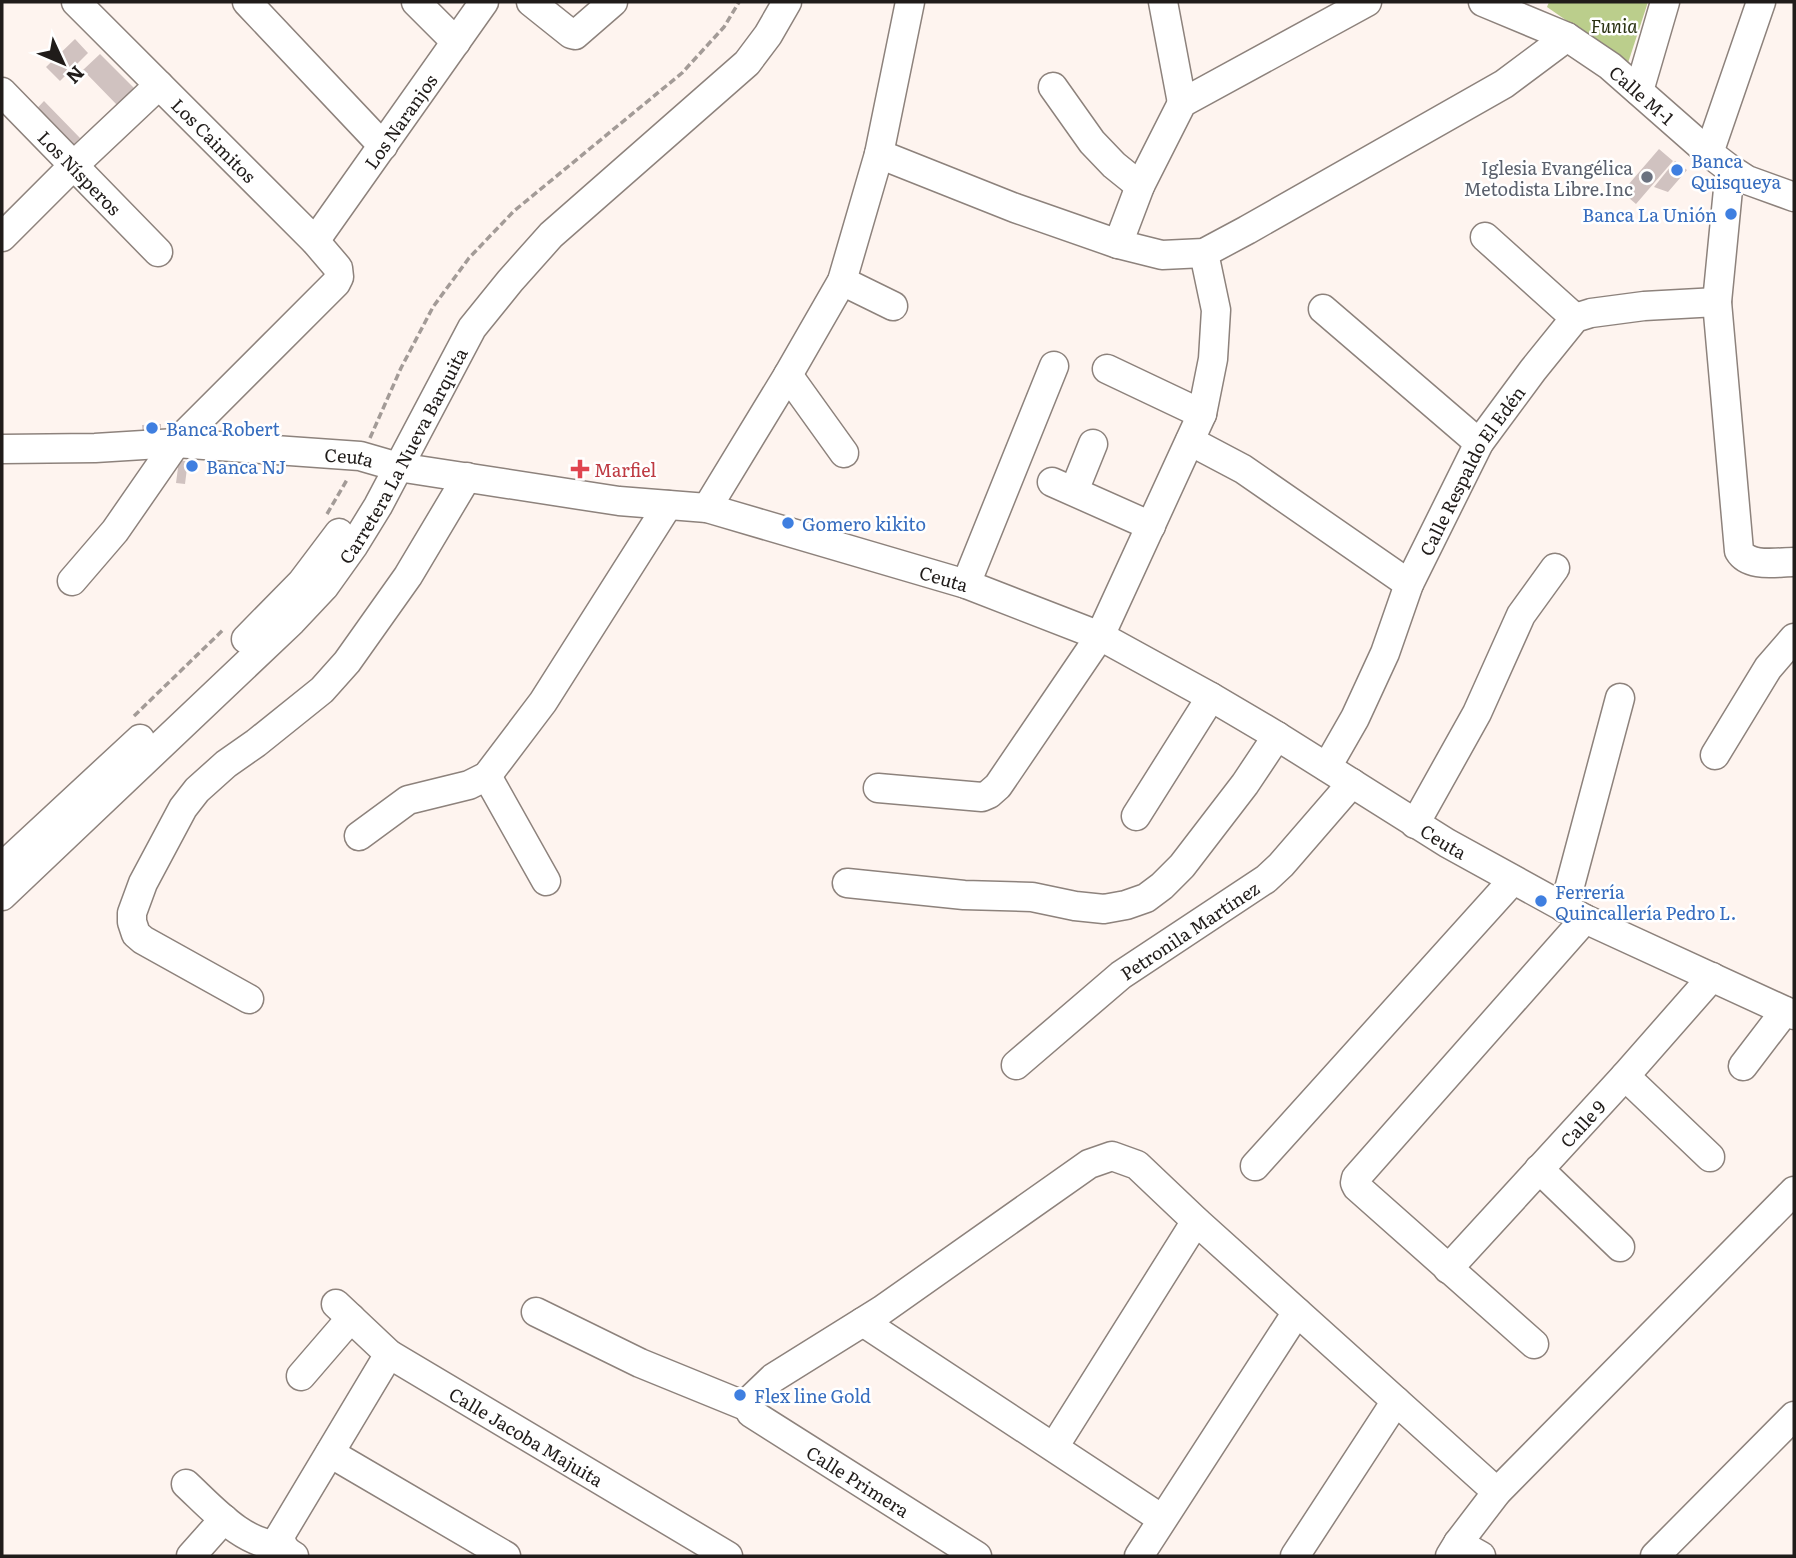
<svg xmlns="http://www.w3.org/2000/svg" width="1796" height="1558" viewBox="0 0 1796 1558" font-family="Literata,serif">
<style>
.green{fill:#bbce8c}
.building{fill:#d0c2c0}
.lines{fill:none;stroke-linecap:round;stroke-linejoin:round}
.minor-casing{stroke:#8d827c;stroke-width:31}
.path{stroke:#a39b97;stroke-width:3.5;stroke-dasharray:7 3.5;stroke-linecap:butt}
.minor{stroke:#fff;stroke-width:28}
.shop-dot{fill:#3f7fe0;stroke:#fff;stroke-width:2.5}
.worship-dot{fill:#6b7280;stroke:#fff;stroke-width:2.5}
.health-dot{fill:#e0444e;stroke:#fff;stroke-width:2.5}
.labels{text-anchor:middle;dominant-baseline:central;stroke-width:5;stroke-linejoin:round;paint-order:stroke}
.park-label{font-size:18px;font-style:italic;fill:#293111;stroke:#fff}
.street-label{font-size:18px;fill:#201c1a;stroke:#fff}
.shop-label{font-size:18px;fill:#366cbe;stroke:#fff;text-anchor:start}
.worship-label{font-size:18px;fill:#5b616d;stroke:#fff;text-anchor:end}
.health-label{font-size:18px;fill:#be3a42;stroke:#fff;text-anchor:start}
</style>
<rect width="100%" height="100%" fill="#fef4ef"/>
<path class="green" d="M1549,2H1648L1628,63L1547,7Z"/>
<path class="building" d="M75,39L88,53L60,81L46,67Z
M100,54L135,89L118,106L83,70Z
M44,101L80,138L64,154L28,118Z
M1659,149L1673,161L1636,204L1622,192Z
M1675,161L1687,170L1668,192L1654,187Z
M161,424V431L143,438L142,425Z
M179,460L196,463L195,469L187,468L185,484L176,483Z"/>
<g class="lines">
<g class="minor-casing">
<g id="minor">
<path d="M247,2L383,146"/>
<path d="M416,2L456,42"/>
<path d="M531,2L571,34L575,35L613,2"/>
<path d="M1163,2L1182,103"/>
<path id="s1" d="M1483,2L1567,37L1610,66L1709,153L1730,169L1747,180L1794,197"/>
<path d="M1053,87L1092,142L1114,165L1140,186"/>
<path d="M1639,91L1665,2"/>
<path id="s2" d="M2,92L158,252"/>
<path d="M1709,153L1761,2"/>
<path d="M879,154L1015,208L1118,244L1162,255L1204,253L1247,230L1504,84L1567,37"/>
<path d="M1730,169L1717,302L1739,551C1749,568 1777,562 1794,562"/>
<path d="M2,237L73,166L159,85"/>
<path d="M1485,237L1575,318"/>
<path id="s3" d="M315,241L484,2"/>
<path d="M1118,244L1140,186L1182,103L1367,2"/>
<path d="M842,281L893,306"/>
<path d="M1323,309L1479,443"/>
<path d="M1107,369L1202,414"/>
<path d="M788,375L844,453"/>
<path d="M1190,441L1243,469L1409,584"/>
<path id="s4" d="M2,449L95,448L176,443L360,456L398,467L619,501L707,508L966,584L1100,636L1211,697L1277,736L1447,843L1585,919L1794,1015"/>
<path d="M1052,482L1151,526"/>
<path d="M1074,491L1093,444"/>
<path d="M707,508L788,375L842,281L879,154L910,2"/>
<path d="M72,581L115,531L176,443L336,283L339,277L338,268L315,241L76,2"/>
<path d="M966,584L1054,366"/>
<path d="M246,639L302,582L339,533"/>
<path d="M1715,755L1768,668L1794,638"/>
<path id="s5" d="M1327,767L1355,718L1385,653L1409,584L1479,443L1533,370L1575,318L1591,313L1644,306L1717,302"/>
<path d="M487,776L546,881"/>
<path d="M878,788L982,797L989,794L998,786L1100,636L1202,414L1213,359L1216,310L1204,253"/>
<path d="M1136,816L1211,697"/>
<path d="M1415,824L1477,713L1521,615L1555,568"/>
<path d="M359,836L408,800L469,785L487,776L543,702L668,505"/>
<path d="M2,867L140,739"/>
<path d="M847,883L964,895L1032,897L1075,906L1104,909L1126,905L1146,898L1162,886L1182,866L1245,784L1277,736"/>
<path id="s6" d="M2,896L292,621L324,587L354,545L378,506L472,328L510,281L551,235L747,63L768,35L787,2"/>
<path d="M1564,908L1620,698"/>
<path d="M249,999L143,940L136,934L132,922V913L143,883L183,808L197,790L226,764L256,743L322,690L347,662L408,576L467,477"/>
<path id="s7" d="M1016,1065L1121,975L1266,879L1281,865L1352,783"/>
<path d="M1743,1066L1785,1011"/>
<path d="M1625,1076L1710,1157"/>
<path d="M1255,1166L1513,880"/>
<path d="M1539,1169L1620,1247"/>
<path id="s8" d="M1448,1269L1625,1076L1712,977"/>
<path id="s9" d="M336,1304L389,1354L728,1556"/>
<path d="M536,1312L640,1363L748,1407"/>
<path d="M863,1322L1162,1519"/>
<path d="M1534,1344L1357,1187L1355,1183L1356,1178L1585,919"/>
<path d="M301,1376L351,1318"/>
<path d="M1054,1447L1196,1221"/>
<path d="M330,1453L506,1556"/>
<path d="M186,1484C211,1507 245,1547 282,1545"/>
<path d="M1458,1543L1481,1556"/>
<path d="M191,1556L224,1519"/>
<path d="M294,1556C285,1551 282,1546 280,1536L389,1354"/>
<path d="M977,1556L751,1413L748,1407L749,1401L773,1378L882,1310L1089,1164L1112,1156L1137,1165L1196,1221L1497,1492"/>
<path d="M1139,1556L1297,1312"/>
<path d="M1295,1556L1396,1401"/>
<path d="M1450,1556L1458,1543L1497,1492L1794,1191"/>
<path d="M1655,1556L1794,1416"/>
</g>
</g>
<path class="path" d="M370,438L401,368L433,307L469,258L514,211L682,73L724,27L739,2
M327,514L348,478
M134,716L224,629"/>
<use href="#minor" class="minor"/>
</g>
<g class="shop-dot">
<circle cx="1677" cy="170" r="7"/>
<circle cx="1731" cy="214" r="7"/>
<circle cx="152" cy="428" r="7"/>
<circle cx="192" cy="466" r="7"/>
<circle cx="788" cy="523" r="7"/>
<circle cx="1541" cy="901" r="7"/>
<circle cx="740" cy="1395" r="7"/>
</g>
<circle class="worship-dot" cx="1647" cy="177" r="7"/>
<path class="health-dot" d="M576.5 458.5h7v7h7v7h-7v7h-7v-7h-7v-7h7z"/>
<g class="labels">
<g class="park-label">
<text x="1614" y="25">Funia</text>
</g>
<g class="street-label">
<text stroke="none"><textPath href="#s1" startOffset="186">Calle M-1</textPath></text>
<text stroke="none"><textPath href="#s3" startOffset="147">Los Naranjos</textPath></text>
<text transform="translate(214 140) rotate(45)">Los Caimitos</text>
<text stroke="none"><textPath href="#s2" startOffset="112">Los Nísperos</textPath></text>
<text stroke="none"><textPath href="#s6" startOffset="600">Carretera La Nueva Barquita</textPath></text>
<text stroke="none"><textPath href="#s4" startOffset="348">Ceuta</textPath></text>
<text stroke="none"><textPath href="#s5" startOffset="331">Calle Respaldo El Edén</textPath></text>
<text stroke="none"><textPath href="#s4" startOffset="957">Ceuta</textPath></text>
<text stroke="none"><textPath href="#s4" startOffset="1524">Ceuta</textPath></text>
<text stroke="none"><textPath href="#s7" startOffset="220">Petronila Martínez</textPath></text>
<text stroke="none"><textPath href="#s8" startOffset="198">Calle 9</textPath></text>
<text stroke="none"><textPath href="#s9" startOffset="233">Calle Jacoba Majuita</textPath></text>
<text transform="translate(858 1481) rotate(32)">Calle Primera</text>
</g>
<g class="shop-label">
<text x="1691" y="160">Banca<tspan x="1691" dy="21">Quisqueya</tspan></text>
<text x="1717" y="214" text-anchor="end">Banca La Unión</text>
<text x="166" y="428">Banca Robert</text>
<text x="206" y="466">Banca NJ</text>
<text x="802" y="523">Gomero kikito</text>
<text x="1555" y="891">Ferrería<tspan x="1555" dy="21">Quincallería Pedro L.</tspan></text>
<text x="754" y="1395">Flex line Gold</text>
</g>
<g class="worship-label">
<text x="1633" y="167">Iglesia Evangélica<tspan x="1633" dy="21">Metodista Libre.Inc</tspan></text>
</g>
<g class="health-label">
<text x="594" y="469">Marfiel</text>
</g>
</g>
<rect width="1796" height="1558" fill="none" stroke="#201c1a" stroke-width="7"/>
<g transform="translate(63 63) rotate(134)" stroke="#ffffff" stroke-width="5" paint-order="stroke">
<path d="M0-5L12 26L0 18L-12 26Z" fill="#201c1a"/>
<text y="-10" font-size="19" font-weight="bold" text-anchor="middle" fill="#201c1a">N</text>
</g>
</svg>
